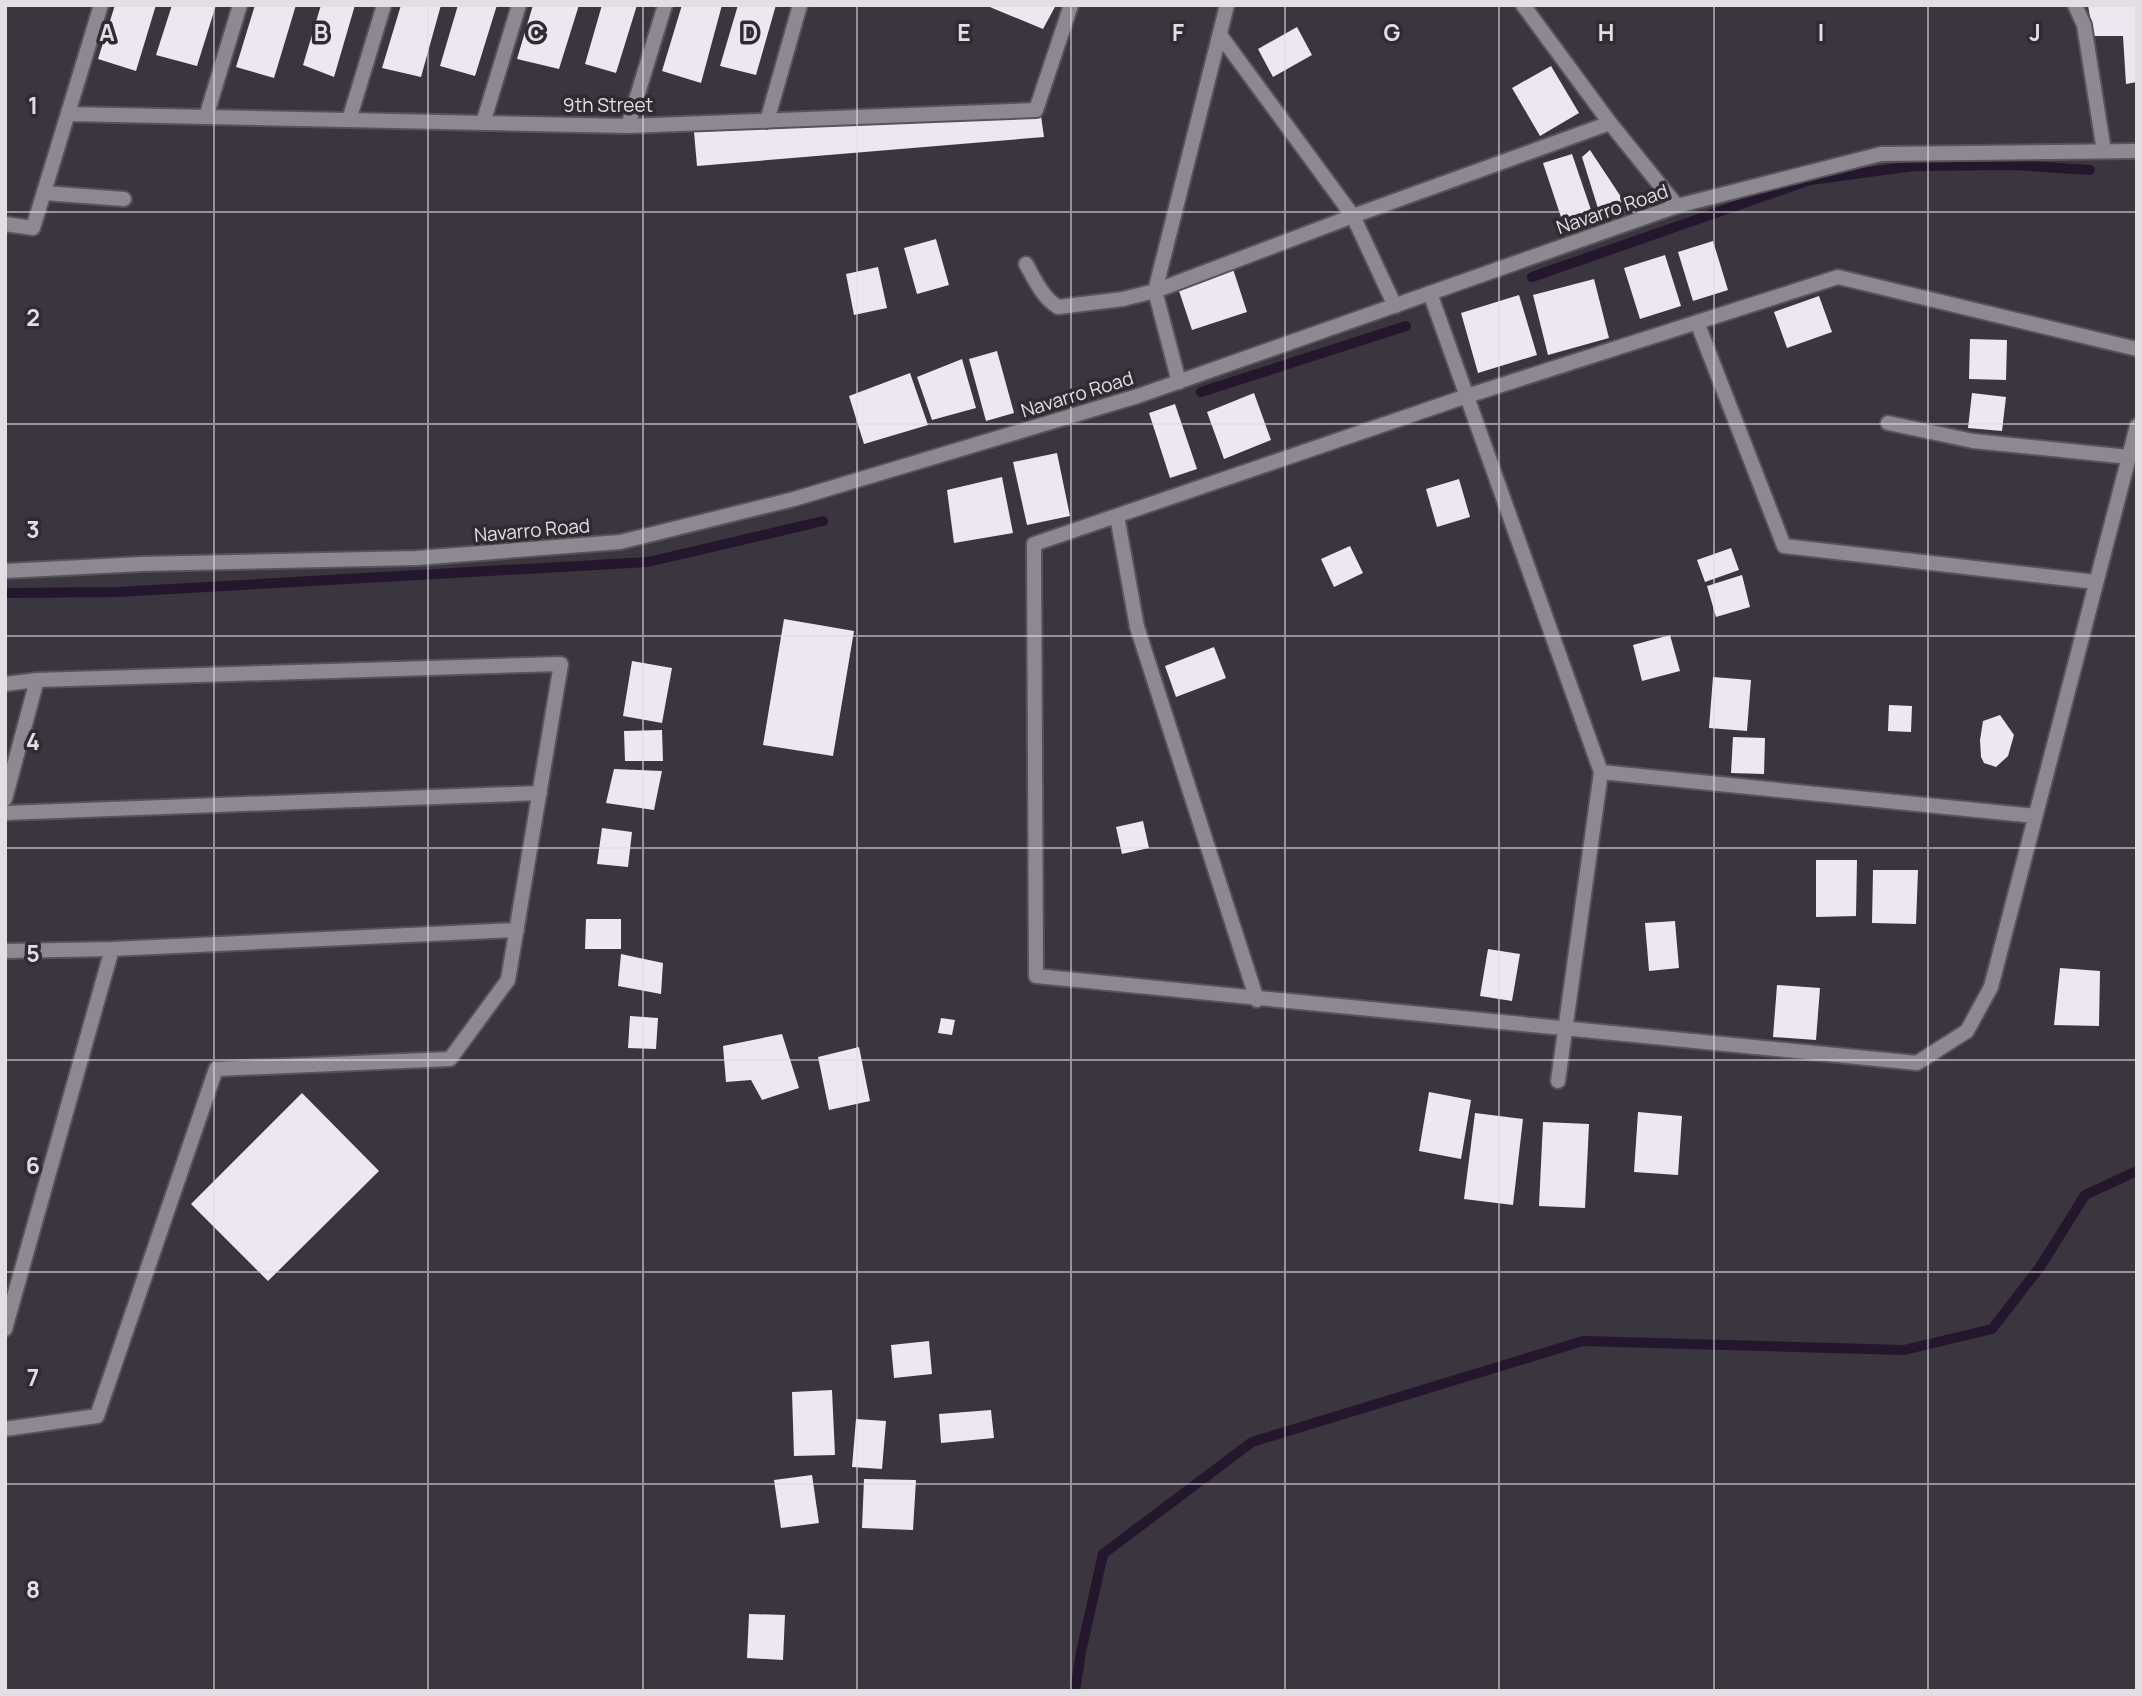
<svg xmlns="http://www.w3.org/2000/svg" width="2142" height="1696" viewBox="0 0 2142 1696" font-family="Manrope,sans-serif">
<style>
.lines{fill:none;stroke-linecap:round;stroke-linejoin:round}
.stream{stroke:#23162d;stroke-width:10}
.building{fill:#ede7f2}
.minor-casing{stroke:#57535a;stroke-width:18}
.tertiary-casing{stroke:#57535a;stroke-width:18}
.minor{stroke:#8d8892;stroke-width:14}
.tertiary{stroke:#8d8892;stroke-width:14}
.grid{fill:none;stroke:#e1dfe4;stroke-width:2;stroke-opacity:0.55}
.labels{text-anchor:middle;dominant-baseline:central;stroke-width:7;stroke-linejoin:round;paint-order:stroke}
.street-label{font-size:19px;fill:#e1dfe4;stroke:#302b33}
.grid-label{font-size:23px;text-anchor:middle;font-weight:bold;fill:#e1dfe4;stroke:#302b33;stroke-width:7;stroke-linejoin:round;paint-order:stroke}
</style>
<rect width="100%" height="100%" fill="#3a353e"/>
<g class="lines">
<path class="stream" d="M1532,277L1810,180L1914,166L2014,165L2090,170
M1201,392L1406,326
M5,593L117,592L648,562L823,521
M1075,1691L1081,1652L1103,1554L1252,1442L1583,1341L1904,1350L1992,1329L2040,1267L2085,1195L2137,1171"/>
</g>
<path class="building" d="M115,5H156L136,71L98,59Z
M172,5H216L197,66L156,55Z
M255,5H296L274,78L236,67Z
M321,5H355L334,77L303,65Z
M401,5H441L421,77L382,68Z
M458,5H497L475,76L440,66Z
M533,5H579L559,69L517,59Z
M602,5H637L616,73L585,64Z
M682,5H722L701,83L662,71Z
M738,5H776L756,75L720,66Z
M985,5H1056L1043,29Z
M2088,5H2137V82L2126,84L2123,36H2093Z
M1297,27L1312,55L1273,77L1258,49Z
M1551,66L1579,113L1540,136L1512,88Z
M1041,116L1044,137L697,166L694,132Z
M1590,150L1627,206L1601,218L1582,157Z
M1572,154L1591,210L1562,220L1543,163Z
M936,239L949,285L917,294L904,248Z
M1713,241L1728,290L1693,301L1678,252Z
M1665,255L1681,306L1640,319L1624,268Z
M878,267L887,308L854,315L846,274Z
M1233,269L1247,312L1192,330L1178,288Z
M1594,279L1609,338L1548,355L1533,295Z
M1519,295L1537,355L1478,373L1461,313Z
M1819,296L1832,332L1787,348L1774,312Z
M1970,339L2007,340L2006,380L1969,379Z
M997,351L1014,413L986,421L969,359Z
M962,359L976,408L932,420L917,377Z
M910,373L928,425L864,444L849,396Z
M1254,393L1271,440L1224,459L1207,412Z
M1972,393L2006,397L2002,431L1968,428Z
M1175,404L1197,469L1170,478L1149,413Z
M1057,453L1070,516L1027,525L1013,462Z
M1002,477L1013,533L954,543L947,490Z
M1459,479L1470,517L1437,527L1426,489Z
M1350,546L1363,573L1334,587L1321,559Z
M1731,548L1739,570L1705,582L1697,560Z
M1742,575L1750,607L1716,617L1707,586Z
M784,619L854,631L833,756L763,745Z
M1670,635L1680,671L1642,681L1633,645Z
M1214,647L1226,678L1176,697L1165,666Z
M632,661L672,668L662,723L623,716Z
M1713,677L1751,680L1747,731L1709,728Z
M1889,705L1912,706L1911,732L1888,731Z
M2000,715L2014,735L2008,756L1996,767L1984,763L1981,757L1980,740L1983,721Z
M662,730L663,761H625L624,731Z
M1733,737L1765,738L1764,774L1731,773Z
M614,769L662,771L654,810L606,803Z
M1143,821L1149,848L1122,854L1116,827Z
M602,828L632,832L628,867L597,864Z
M1816,860H1857L1856,916L1816,917Z
M1873,870H1918L1916,924L1872,923Z
M586,919H621V949H585Z
M1675,921L1679,968L1649,971L1645,923Z
M1488,949L1520,954L1512,1001L1480,996Z
M621,954L663,963L661,994L618,986Z
M2060,968L2100,971L2099,1026L2054,1025Z
M1777,985L1820,988L1816,1040L1773,1037Z
M630,1016L658,1018L656,1049L628,1048Z
M941,1018L955,1020L952,1035L938,1033Z
M782,1034L799,1088L762,1100L751,1080L726,1082L723,1046Z
M859,1047L870,1101L829,1110L818,1057Z
M1429,1092L1471,1100L1461,1159L1419,1151Z
M302,1093L379,1171L268,1281L191,1204Z
M1638,1112L1682,1116L1678,1175L1634,1172Z
M1475,1113L1523,1119L1513,1205L1464,1199Z
M1543,1122L1589,1124L1585,1208L1539,1206Z
M929,1341L932,1374L894,1378L891,1345Z
M832,1390L835,1455L794,1456L792,1392Z
M991,1410L994,1438L941,1443L939,1414Z
M856,1419L886,1421L882,1469L852,1467Z
M812,1475L819,1523L781,1528L774,1480Z
M864,1479L916,1480L913,1530L862,1528Z
M749,1614L785,1615L783,1660L747,1658Z"/>
<g class="lines">
<g class="minor-casing">
<path id="minor" d="M1523,5L1610,123L1677,206
M2075,5L2084,25L2104,151
M1220,35L1353,216L1395,306
M69,114L628,126L1036,110L1071,5
M206,117L240,5
M349,120L384,5
M767,121L800,5
M483,123L519,5
M628,126L665,5
M44,193L124,199
M5,224L33,228L101,5
M1026,264C1035,280 1042,297 1058,307L1123,299L1155,291L1179,382
M1155,291L1353,216L1610,123
M1155,291L1227,5
M1430,293L1601,772L1558,1081
M1697,322L1784,546L2096,582
M2137,349L1838,277L1467,396L1034,544L1036,976L1917,1063L1967,1031L1991,987L2137,426
M1888,423L1973,441L2129,457
M1117,516L1137,627L1257,1000
M5,684L37,680L561,664L508,980L450,1059L216,1069L97,1416L5,1429
M1601,772L2035,816
M5,799L37,680
M5,813L540,793
M5,951L112,949L517,930
M5,1329L112,949"/>
</g>
<g class="tertiary-casing">
<path id="tertiary" d="M5,571L141,564L417,558L620,542L794,499L1138,396L1677,206L1881,154L2137,151"/>
</g>
<use href="#minor" class="minor"/>
<use href="#tertiary" class="tertiary"/>
</g>
<path class="grid" d="M214,5V1691M428,5V1691M643,5V1691M857,5V1691M1071,5V1691M1285,5V1691M1499,5V1691M1714,5V1691M1928,5V1691M5,212H2137M5,424H2137M5,636H2137M5,848H2137M5,1060H2137M5,1272H2137M5,1484H2137"/>
<g class="labels">
<g class="street-label">
<text x="608" y="105">9th Street</text>
<text transform="translate(1612 209) rotate(-19)">Navarro Road</text>
<text transform="translate(1077 394) rotate(-17)">Navarro Road</text>
<text transform="translate(532 530) rotate(-5)">Navarro Road</text>
</g>
</g>
<g class="grid-label">
<text x="107" y="41">A</text>
<text x="321" y="41">B</text>
<text x="536" y="41">C</text>
<text x="750" y="41">D</text>
<text x="964" y="41">E</text>
<text x="1178" y="41">F</text>
<text x="1392" y="41">G</text>
<text x="1606" y="41">H</text>
<text x="1821" y="41">I</text>
<text x="2035" y="41">J</text>
<text x="33" y="114">1</text>
<text x="33" y="326">2</text>
<text x="33" y="538">3</text>
<text x="33" y="750">4</text>
<text x="33" y="962">5</text>
<text x="33" y="1174">6</text>
<text x="33" y="1386">7</text>
<text x="33" y="1598">8</text>
</g>
<rect width="2142" height="1696" fill="none" stroke="#e1dfe4" stroke-width="14"/>
</svg>
